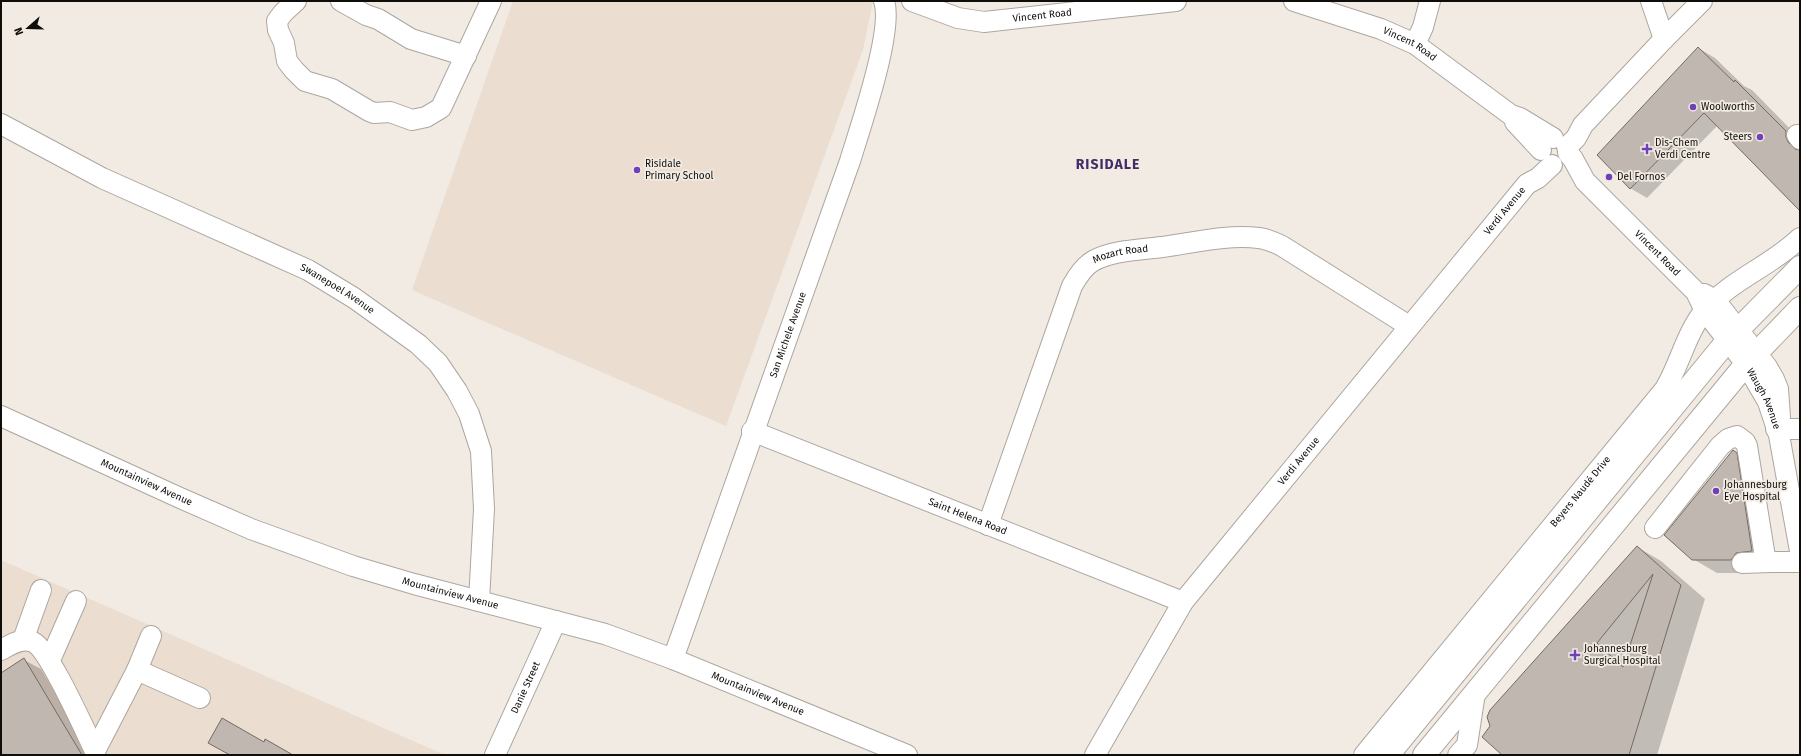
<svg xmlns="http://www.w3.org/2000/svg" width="1801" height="756" viewBox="0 0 1801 756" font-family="'Fira Sans',sans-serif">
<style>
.built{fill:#ebddd0}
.shadow{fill:#0003;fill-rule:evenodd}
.building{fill:#bfb7b0;stroke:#726c65;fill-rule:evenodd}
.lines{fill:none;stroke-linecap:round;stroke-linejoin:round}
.minor-casing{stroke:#ada69f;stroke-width:22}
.major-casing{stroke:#ada69f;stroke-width:24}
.minor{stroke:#fff;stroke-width:20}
.major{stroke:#fff;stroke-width:22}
.poi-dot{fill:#7140b8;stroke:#f2ebe3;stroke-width:1.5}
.labels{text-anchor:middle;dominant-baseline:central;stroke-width:3.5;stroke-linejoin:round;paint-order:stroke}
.street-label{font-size:10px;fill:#0f0d0a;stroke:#f2ebe3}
.poi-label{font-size:10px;fill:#0f0d0a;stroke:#f2ebe3;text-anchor:start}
.district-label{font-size:14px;font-weight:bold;letter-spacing:1px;fill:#412c67;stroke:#f2ebe3}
</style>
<rect width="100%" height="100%" fill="#f2ebe3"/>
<path class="built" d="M513,1H873L863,50L726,426L412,290Z
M1,560L445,755H1Z"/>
<path class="shadow" d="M1698,48L1715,58L1744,86L1752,90L1800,139V209L1718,125L1647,198L1630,188Z
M1733,451L1757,465L1760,566L1755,573H1717L1693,559Z
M1637,547L1661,561L1705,599L1657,755H1503L1491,726ZM1631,645L1626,662L1621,658Z
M24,660L41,669L92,755H1V674Z"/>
<path class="building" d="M1698,47L1734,82L1735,80L1786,131V137L1788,142L1795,149L1800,150V211L1704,113L1630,189L1597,155Z
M1733,450L1737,453L1752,551L1736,553L1731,560H1692L1664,535Z
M1637,546L1681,585L1629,755H1502L1482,737L1490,726L1487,717L1490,710ZM1653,574L1623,667L1597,643Z
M24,658L67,730L82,755H1V673Z
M222,718L264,742L265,739L293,755H230L208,743Z"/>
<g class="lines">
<g class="minor-casing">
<g id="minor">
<path d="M296,1L283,13L277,21L278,30L284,43L287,61L294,70L305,81L332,89L369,111L374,113L390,112L412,120L426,117L441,108L491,1"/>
<path d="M341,1L366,15L378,19L411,39L466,56"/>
<path id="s1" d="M912,1L958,18L984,22L1176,1"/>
<path id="s2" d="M1294,1L1381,29L1415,44L1511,115L1520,118L1553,138"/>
<path d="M1651,1L1664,39"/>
<path d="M1415,44L1423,27L1430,1"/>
<path d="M1515,122L1541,150"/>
<path id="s3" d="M1,124L102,178L308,270L354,298L418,344L438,363L457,391L469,414L481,451L484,509L479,601"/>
<path d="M1797,135L1800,139"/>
<path d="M1567,147L1576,138L1583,125L1664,39L1702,1"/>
<path id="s4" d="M1568,153L1573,159L1585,181L1696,292L1705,311L1746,364L1768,402L1779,435L1800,551"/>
<path d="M1704,294L1715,300L1767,367L1774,379L1778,389L1780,417"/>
<path id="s5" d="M1,416L178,497L251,529L353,566L414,584L605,634L673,659L907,755"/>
<path d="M1776,429H1800"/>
<path id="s6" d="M752,431L1183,602"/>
<path id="s7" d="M988,525L1072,286C1077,277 1083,267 1093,261C1113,250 1140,250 1162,247C1193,243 1227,234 1259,238C1268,239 1274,242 1282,246L1409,326"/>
<path d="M1655,528L1720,446L1728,439L1737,436L1745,442L1747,446L1765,557L1771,562H1800"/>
<path d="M1742,563L1771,562"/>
<path d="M23,640L41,590"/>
<path d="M1,650C10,645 22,637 33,642C49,649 85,731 95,751V755"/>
<path id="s8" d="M673,659L850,161C860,128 894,30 884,1"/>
<path d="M50,660L76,601"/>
<path d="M137,670L200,698"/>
<path d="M95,751L137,670L151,636"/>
<path id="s9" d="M495,755L556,621"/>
<path id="s10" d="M1095,755L1183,602L1527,184L1538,178L1552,165"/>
<path id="s11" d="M1364,755L1665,389C1680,364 1686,333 1705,310C1732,279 1771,266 1800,238"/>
<path d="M1458,755L1467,745L1475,693"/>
</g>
</g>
<g class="major-casing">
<path id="major" d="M1388,755L1727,341L1800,267
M1424,755L1746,364L1800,308"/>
</g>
<use href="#minor" class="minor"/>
<use href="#major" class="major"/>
</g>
<g class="poi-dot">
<circle cx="1693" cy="107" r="4"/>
<circle cx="1760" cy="137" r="4"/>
<path d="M1645 143h4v4h4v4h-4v4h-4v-4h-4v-4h4z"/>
<circle cx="637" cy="170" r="4"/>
<circle cx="1609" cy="177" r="4"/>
<circle cx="1716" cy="491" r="4"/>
<path d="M1573 649h4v4h4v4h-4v4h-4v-4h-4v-4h4z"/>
</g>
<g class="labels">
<g class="street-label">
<text stroke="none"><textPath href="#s1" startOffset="134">Vincent Road</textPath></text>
<text stroke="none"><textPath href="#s2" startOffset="124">Vincent Road</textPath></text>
<text stroke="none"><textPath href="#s10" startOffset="683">Verdi Avenue</textPath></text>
<text stroke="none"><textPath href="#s4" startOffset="135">Vincent Road</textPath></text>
<text stroke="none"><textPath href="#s7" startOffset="315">Mozart Road</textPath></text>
<text stroke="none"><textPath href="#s3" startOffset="375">Swanepoel Avenue</textPath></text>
<text stroke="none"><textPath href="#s8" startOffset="344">San Michele Avenue</textPath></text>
<text stroke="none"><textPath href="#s4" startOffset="317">Waugh Avenue</textPath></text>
<text stroke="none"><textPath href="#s10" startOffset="359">Verdi Avenue</textPath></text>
<text stroke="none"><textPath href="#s5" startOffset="160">Mountainview Avenue</textPath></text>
<text stroke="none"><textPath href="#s11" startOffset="341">Beyers Naudé Drive</textPath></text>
<text stroke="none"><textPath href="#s6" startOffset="232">Saint Helena Road</textPath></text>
<text stroke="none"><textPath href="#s5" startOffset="484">Mountainview Avenue</textPath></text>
<text stroke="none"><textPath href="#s9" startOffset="74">Danie Street</textPath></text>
<text stroke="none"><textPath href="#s5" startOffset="808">Mountainview Avenue</textPath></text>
</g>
<g class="poi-label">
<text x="1701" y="107">Woolworths</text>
<text x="1752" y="137" text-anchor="end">Steers</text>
<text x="1655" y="143">Dis-Chem<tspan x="1655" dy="12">Verdi Centre</tspan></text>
<text x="645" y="164">Risidale<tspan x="645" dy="12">Primary School</tspan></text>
<text x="1617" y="177">Del Fornos</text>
<text x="1724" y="485">Johannesburg<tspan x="1724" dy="12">Eye Hospital</tspan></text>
<text x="1584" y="649">Johannesburg<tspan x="1584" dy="12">Surgical Hospital</tspan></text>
</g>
<g class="district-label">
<text x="1108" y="164">RISIDALE</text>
</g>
</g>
<rect width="1801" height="756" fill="none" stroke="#0f0d0a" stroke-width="4"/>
<g transform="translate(28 28) rotate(250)" stroke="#f2ebe3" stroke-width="3" paint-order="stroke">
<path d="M0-3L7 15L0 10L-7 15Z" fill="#0f0d0a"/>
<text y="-6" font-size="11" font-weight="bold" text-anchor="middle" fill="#0f0d0a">N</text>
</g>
</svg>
